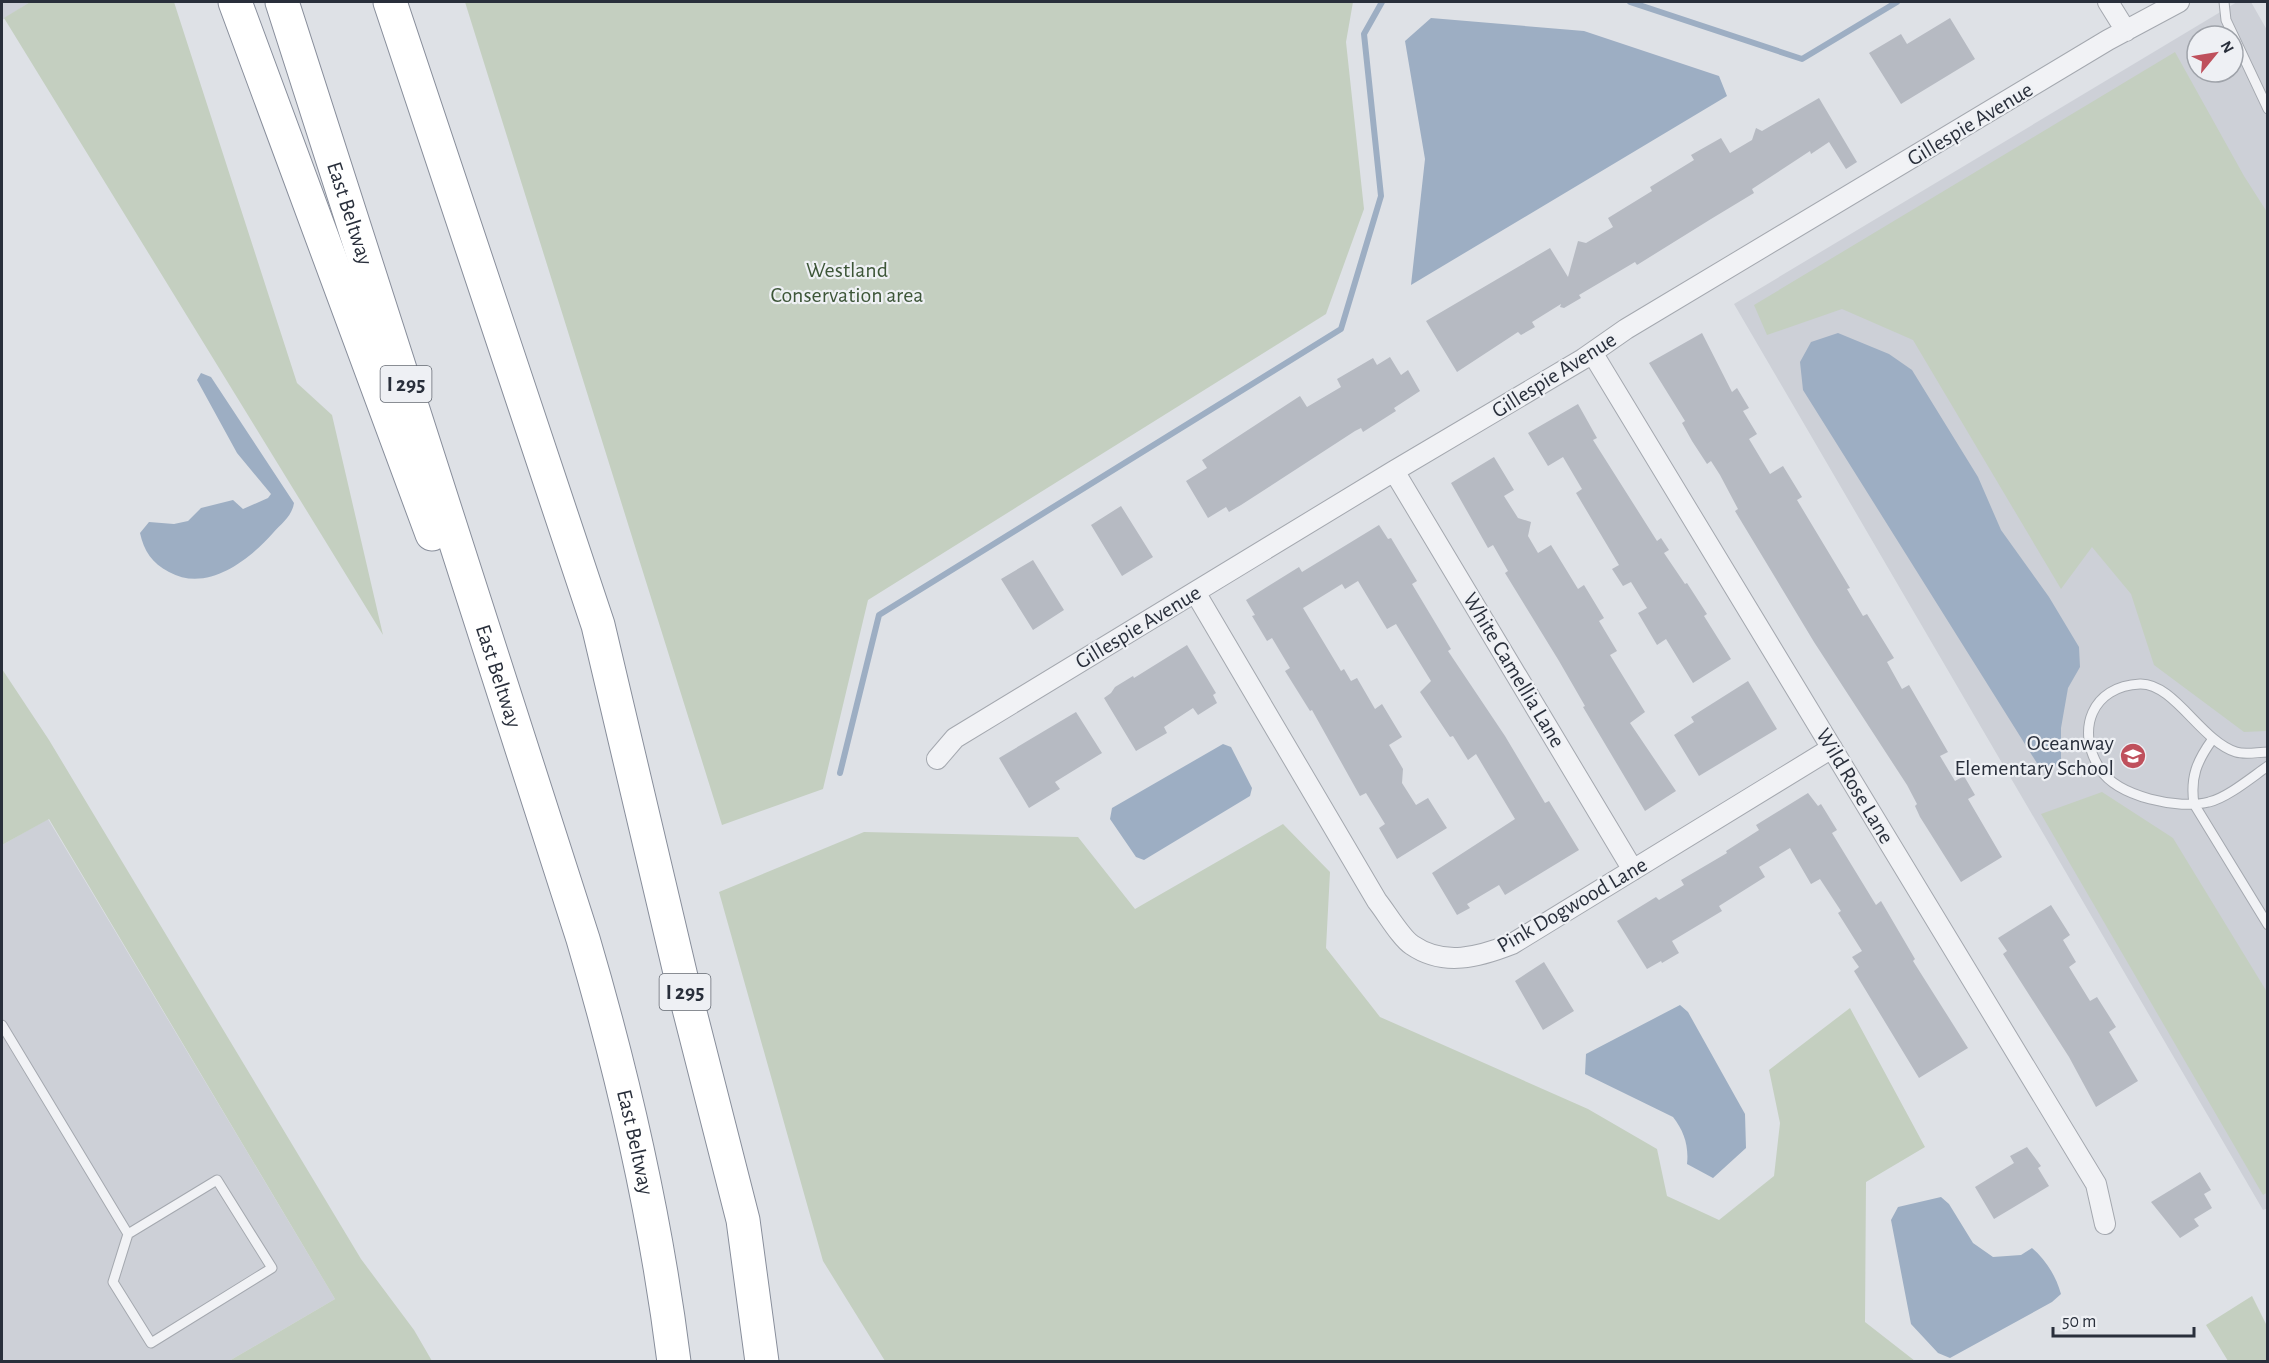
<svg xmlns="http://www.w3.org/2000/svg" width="2269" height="1363" viewBox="0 0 2269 1363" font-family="'Alegreya Sans',sans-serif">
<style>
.built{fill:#cdd0d7;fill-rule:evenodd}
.green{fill:#c4cfc0}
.water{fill:#9daec3}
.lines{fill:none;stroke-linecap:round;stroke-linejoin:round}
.stream{stroke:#9daec3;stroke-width:6}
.building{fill:#b6bac2}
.service-casing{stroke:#a4a8af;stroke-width:11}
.minor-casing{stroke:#a4a8af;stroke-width:22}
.motorway-casing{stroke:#888e9b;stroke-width:35}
.service{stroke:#f1f2f5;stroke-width:9}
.minor{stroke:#f1f2f5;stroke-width:20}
.motorway{stroke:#fff;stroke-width:33}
.labels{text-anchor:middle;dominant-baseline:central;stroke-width:4.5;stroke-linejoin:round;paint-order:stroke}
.shield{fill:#eef0f4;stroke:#646972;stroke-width:1.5}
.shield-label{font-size:21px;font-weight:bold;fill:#292f3b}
.street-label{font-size:22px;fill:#292f3b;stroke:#eef0f4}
.park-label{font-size:22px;fill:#3d5638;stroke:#eef0f4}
.poi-label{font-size:22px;fill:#292f3b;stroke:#eef0f4;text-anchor:end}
</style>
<rect width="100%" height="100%" fill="#dee1e6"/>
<path class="built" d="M2,2H30L2,20Z
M2237,2H2251L2267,30L2268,1208L2263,1210L1734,304ZM2197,36H2233V72H2197Z
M48,819L335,1299L229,1361H2V845Z"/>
<path class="green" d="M30,2H174L297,383L332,415L383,635L4,18Z
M465,2H1353L1346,42L1364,209L1326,314L868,600L823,789L722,825Z
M2175,52L2244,176L2267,212V731L2244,732L2154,665L2131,594L2092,547L2061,589L1913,340L1842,309L1767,335L1754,305Z
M2,669L49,740L361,1259L414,1330L432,1361H229L335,1299L49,819L2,845Z
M2102,792L2173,838L2267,992L2268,1192L2263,1195L2041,814Z
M1283,824L1330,872L1326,948L1380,1017L1588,1109L1657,1149L1667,1196L1719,1220L1774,1176L1780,1123L1769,1070L1850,1008L1925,1147L1866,1182L1865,1322L1915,1361H885L823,1261L719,892L864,832L1078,837L1135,909Z
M2252,1296L2267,1326V1361H2228L2206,1325Z"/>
<path class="water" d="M1431,18L1584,31L1719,76L1727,96L1411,285L1425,159L1405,41Z
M1838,333L1889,354L1912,370L1978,477L2001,530L2049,597L2079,647L2080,667L2068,688L2061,728V759L2052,770L2040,768L1803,390L1800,362L1811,342Z
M201,373L211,377L294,503C292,516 282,523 273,533C248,561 207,593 169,572C152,563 144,551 140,533L149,522L174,524L188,521L201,508L233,500L243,509L268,498L271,494L237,453L197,380Z
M1223,744L1231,747L1252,788L1250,796L1144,860L1136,857L1110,819L1112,808Z
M1680,1005L1688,1012L1745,1114L1746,1148L1713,1178L1687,1164C1689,1146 1684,1131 1673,1117L1585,1074L1586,1054Z
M1941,1197L1949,1204L1973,1243L1993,1257L2021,1255L2032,1248C2046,1260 2056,1276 2061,1294L2052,1302L1950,1358L1938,1353L1911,1324L1891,1220L1898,1207Z"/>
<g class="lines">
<path class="stream" d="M1630,2L1802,59L1897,2
M840,773L879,615L1341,329L1381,196L1364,34L1382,2"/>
</g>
<path class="building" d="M1950,18L1975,59L1901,104L1869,53L1901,34L1907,44Z
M1819,98L1857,162L1846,169L1829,142L1811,154L1810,151L1752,189L1754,193L1711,219L1637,265L1635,262L1579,295L1581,298L1564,308L1560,307L1561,304L1532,322L1535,327L1521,335L1518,332L1457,372L1426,321L1550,248L1568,277L1578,241L1586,243L1613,227L1608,218L1652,191L1650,187L1694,160L1691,155L1721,138L1730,153L1752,140L1756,128L1762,131Z
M1702,333L1732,392L1737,388L1749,408L1743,411L1757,434L1749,439L1770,474L1783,466L1802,497L1797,500L1850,588L1847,589L1863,616L1867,614L1894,658L1887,662L1902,689L1909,685L1948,752L1940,756L1955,781L1964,776L1975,795L1968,799L2002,857L1961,882L1920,817L1915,806L1917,804L1907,785L1814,642L1735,511L1738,509L1720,475L1711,461L1707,464L1692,441L1682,423L1685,421L1649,363Z
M1390,357L1401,375L1408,370L1420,391L1394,408L1396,411L1363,432L1361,428L1355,431L1241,505L1229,512L1226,507L1208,518L1186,481L1207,468L1202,460L1300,396L1307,407L1341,387L1337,379L1373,358L1377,365Z
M1578,404L1597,438L1593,440L1657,541L1661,538L1669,550L1664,553L1685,584L1687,583L1707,614L1704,616L1731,659L1693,683L1666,639L1657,645L1638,613L1647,608L1631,582L1623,586L1612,569L1619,565L1576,493L1582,489L1563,457L1548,466L1528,433Z
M1494,457L1514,490L1504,496L1518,518L1531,522L1528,536L1538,553L1551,545L1578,589L1584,585L1604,618L1599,621L1617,651L1610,655L1645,712L1630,723L1676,791L1645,811L1583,707L1585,706L1559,661L1505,573L1508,571L1493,545L1488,548L1451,483Z
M1121,506L1153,557L1122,576L1091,525Z
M1379,525L1388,539L1391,538L1417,581L1412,584L1451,649L1448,651L1505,736L1545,803L1549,801L1579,850L1505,895L1499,885L1467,904L1470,908L1457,915L1432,873L1515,819L1476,754L1468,760L1453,736L1450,737L1420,692L1431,681L1396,624L1387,629L1358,581L1345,589L1342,584L1303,608L1341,671L1344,669L1351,681L1357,678L1375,709L1382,704L1402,737L1389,745L1403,769L1402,783L1416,805L1428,798L1447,828L1397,859L1379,828L1385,824L1366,793L1360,796L1312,710L1310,711L1285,671L1290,668L1272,638L1267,641L1252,616L1255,615L1246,600L1299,567L1302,572Z
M1033,560L1064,610L1033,630L1001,579Z
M1187,645L1216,693L1213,695L1217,703L1198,715L1193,708L1164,727L1167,733L1136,751L1104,698L1111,693L1115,687L1133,676L1134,678Z
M1748,681L1777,729L1699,776L1674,735L1694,722L1691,717Z
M1076,712L1102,753L1055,782L1060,789L1029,808L999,758Z
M1808,793L1818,806L1821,804L1837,830L1832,833L1876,905L1881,901L1915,959L1913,961L1968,1048L1919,1078L1854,971L1859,967L1852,957L1862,951L1838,913L1841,911L1820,879L1811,884L1790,848L1759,867L1765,877L1719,906L1722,911L1672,941L1679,953L1662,963L1661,961L1647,969L1617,921L1656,897L1659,900L1684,885L1681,880L1727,853L1726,851L1759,830L1756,825Z
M2051,905L2070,935L2063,940L2076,962L2069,967L2090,1001L2097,997L2116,1027L2109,1032L2138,1081L2096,1107L2069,1057L2003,954L2007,951L1998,938Z
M1544,962L1574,1011L1543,1030L1515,981Z
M2027,1147L2041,1166L2038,1168L2049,1186L1994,1219L1975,1187L2014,1163L2010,1156Z
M2200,1172L2211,1190L2204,1194L2212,1208L2194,1219L2199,1226L2180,1238L2151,1202Z"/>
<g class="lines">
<g class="service-casing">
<path id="service" d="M2224,2L2226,20L2268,109
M2212,740C2197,761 2190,777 2194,804L2268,925
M2268,752C2258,752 2245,755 2236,752C2201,741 2174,683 2140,684C2092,686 2075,730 2100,769C2118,797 2179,810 2209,802C2227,798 2252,777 2268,766
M2,1025L128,1234L113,1282L151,1343L272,1268L217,1180L128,1234"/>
</g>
<g class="minor-casing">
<path id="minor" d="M2108,2L2126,31
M1593,354L2096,1184L2105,1224
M1394,471L1633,870
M1195,592L1377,901C1386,912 1401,938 1412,945C1444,967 1479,957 1512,944L1832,748
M937,759L955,738L1394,471L1583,359L1626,329L2108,40L2179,2"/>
</g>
<g class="motorway-casing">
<g id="motorway">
<path d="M235,2L432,534"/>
<path id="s1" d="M282,2L583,939C624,1078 656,1218 674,1362"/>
<path d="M390,2L598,625L682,981L743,1220L762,1362"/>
</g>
</g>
<use href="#service" class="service"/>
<use href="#minor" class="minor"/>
<use href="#motorway" class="motorway"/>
</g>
<defs>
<g id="school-disc" transform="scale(1.35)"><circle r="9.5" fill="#bf505c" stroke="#eef0f4"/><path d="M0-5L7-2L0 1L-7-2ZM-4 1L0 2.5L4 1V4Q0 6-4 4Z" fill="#fff"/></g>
</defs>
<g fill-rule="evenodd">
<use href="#school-disc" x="2133" y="756"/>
</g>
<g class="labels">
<g class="shield">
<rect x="380.5" y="366" width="51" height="36" rx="4.5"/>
<rect x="659.5" y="974" width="51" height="36" rx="4.5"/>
</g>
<g class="shield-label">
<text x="406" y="384">I 295</text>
<text x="685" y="992">I 295</text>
</g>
<g class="street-label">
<text transform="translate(1970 124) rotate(-31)">Gillespie Avenue</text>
<text stroke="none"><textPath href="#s1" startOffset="222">East Beltway</textPath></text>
<text transform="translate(1554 375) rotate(-32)">Gillespie Avenue</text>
<text transform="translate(1138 627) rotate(-31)">Gillespie Avenue</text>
<text transform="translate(1514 670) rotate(59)">White Camellia Lane</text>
<text stroke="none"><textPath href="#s1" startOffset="708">East Beltway</textPath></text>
<text transform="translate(1855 786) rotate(59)">Wild Rose Lane</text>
<text transform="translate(1572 905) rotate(-30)">Pink Dogwood Lane</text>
<text stroke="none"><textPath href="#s1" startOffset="1194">East Beltway</textPath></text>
</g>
<g class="park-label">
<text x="847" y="270">Westland<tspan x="847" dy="25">Conservation area</tspan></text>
</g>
<g class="poi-label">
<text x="2114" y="743">Oceanway<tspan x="2114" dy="25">Elementary School</tspan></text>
</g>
</g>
<rect width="2269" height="1363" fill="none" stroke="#292f3b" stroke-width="6"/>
<g transform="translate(2215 54) rotate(60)"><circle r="28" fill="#eef0f4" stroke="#9fa3aa" stroke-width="1.5"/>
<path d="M0-4.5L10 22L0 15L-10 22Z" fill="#bf505c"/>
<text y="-9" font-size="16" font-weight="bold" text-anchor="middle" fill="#292f3b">N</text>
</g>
<path d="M2053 1327v9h141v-9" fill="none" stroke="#292f3b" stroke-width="3"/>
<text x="2062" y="1327" font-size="18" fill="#292f3b" stroke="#eef0f4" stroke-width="4.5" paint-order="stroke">50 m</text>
</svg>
